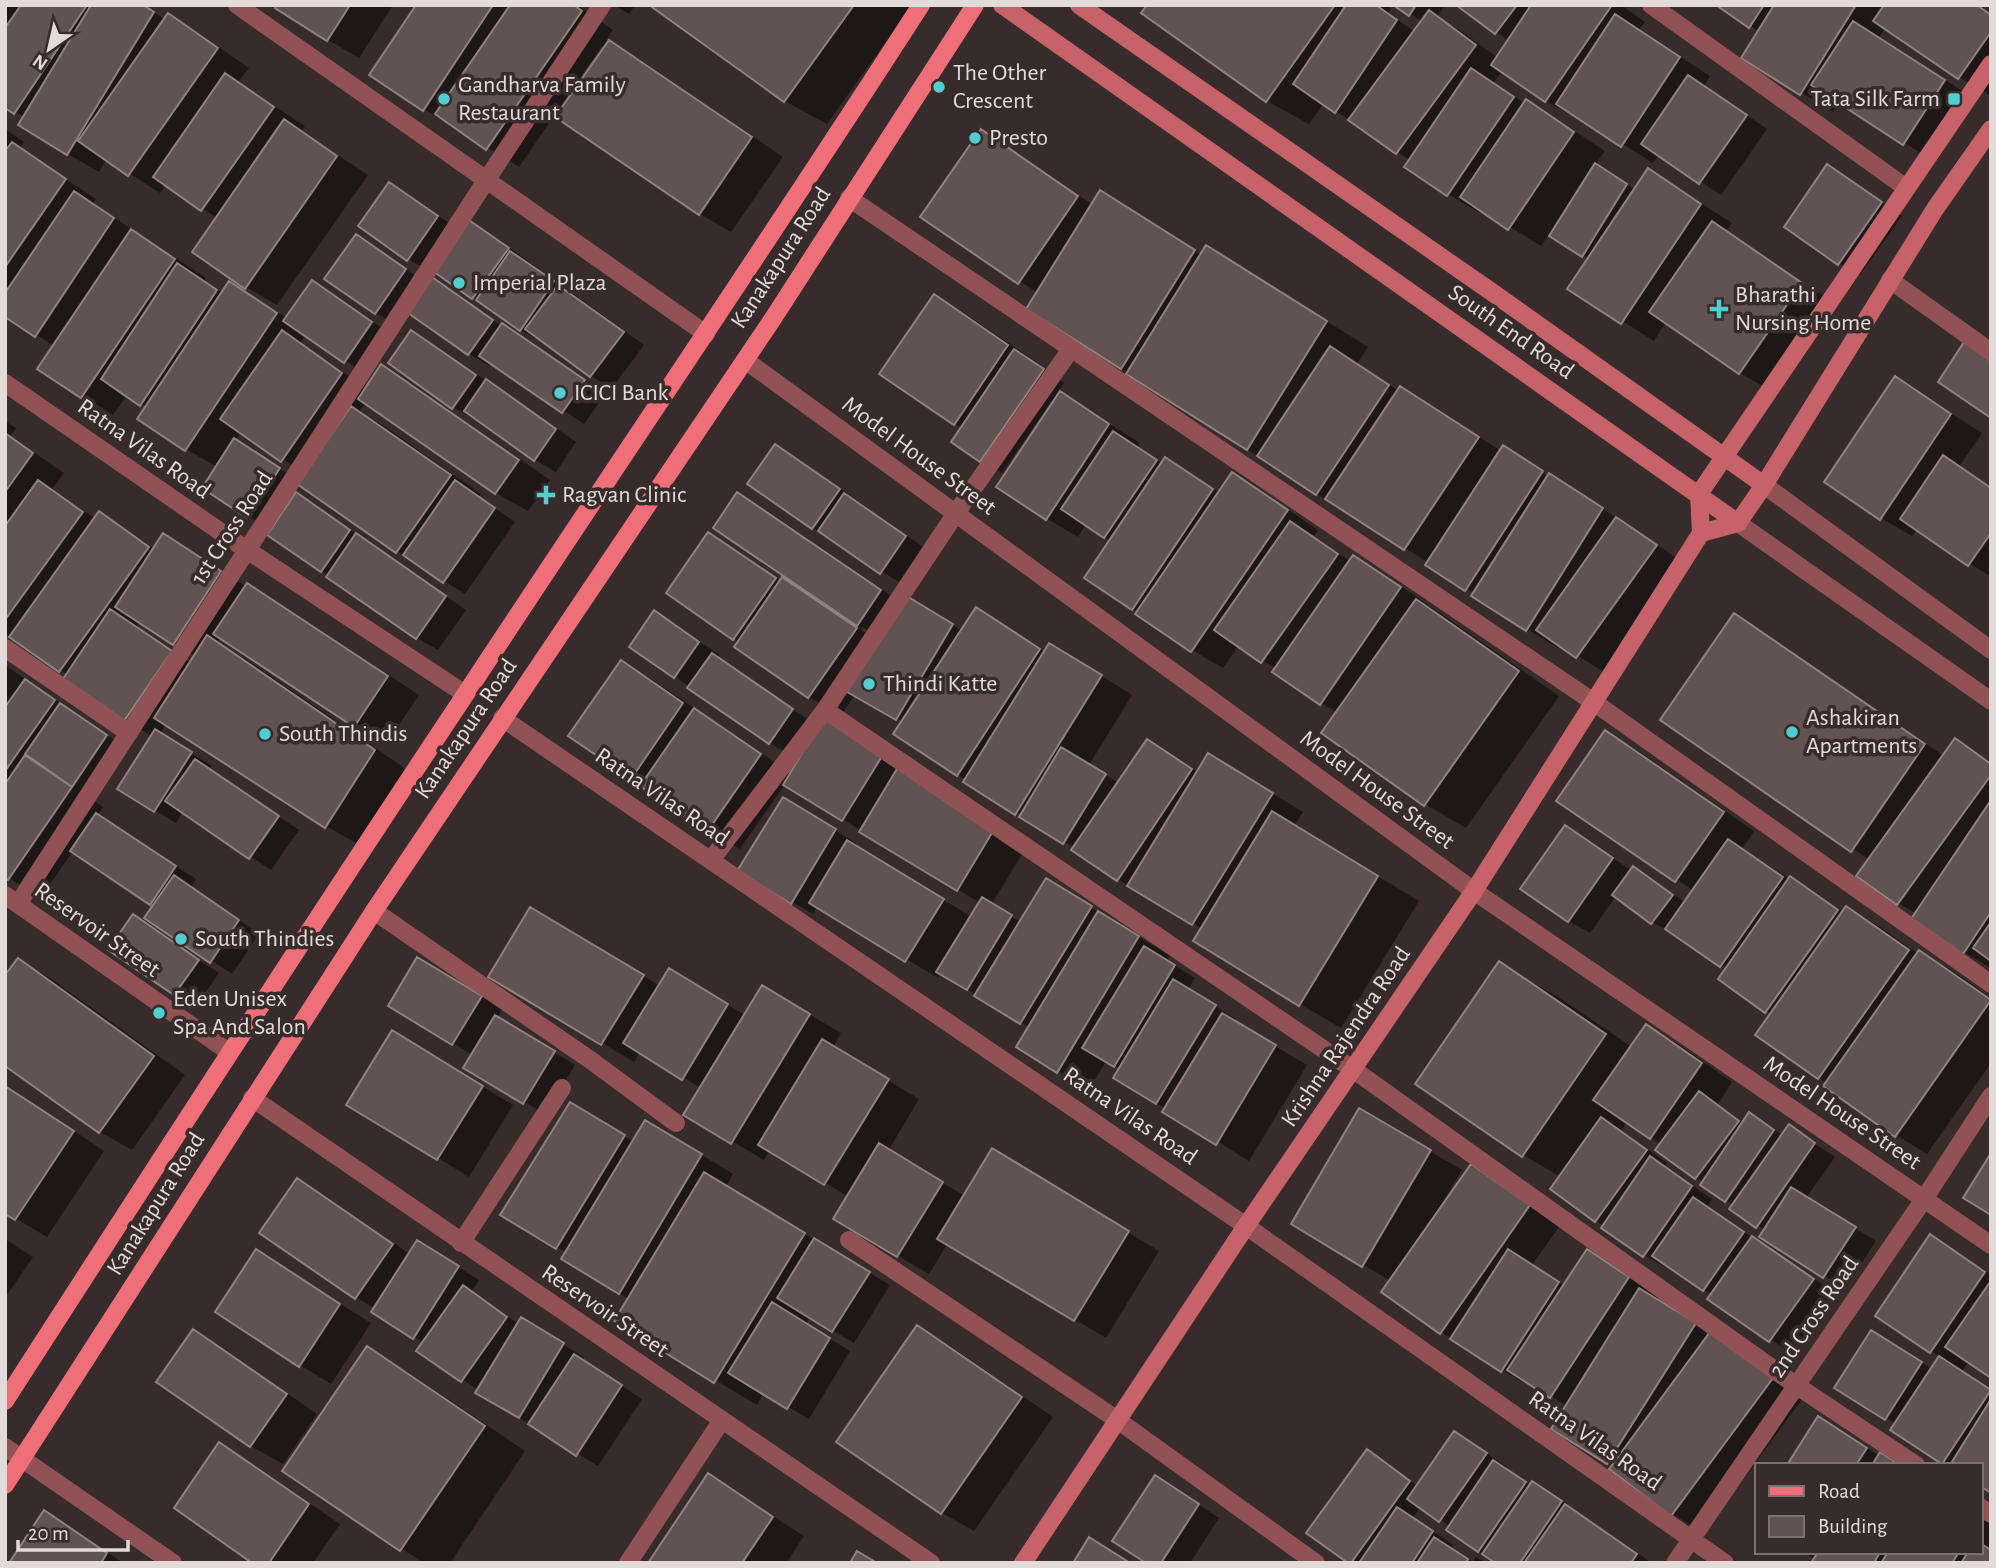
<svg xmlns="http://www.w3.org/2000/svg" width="1996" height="1568" viewBox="0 0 1996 1568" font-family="'Alegreya Sans',sans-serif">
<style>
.shadow{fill:#0007;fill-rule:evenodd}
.building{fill:#615353;stroke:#918282;stroke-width:2}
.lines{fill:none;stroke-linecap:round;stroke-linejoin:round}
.service{stroke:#905254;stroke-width:18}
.minor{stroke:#905254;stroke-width:18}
.tertiary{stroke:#905254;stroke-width:18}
.secondary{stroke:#c56369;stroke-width:18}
.primary{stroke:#ee6f78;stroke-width:18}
.poi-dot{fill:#52cdd0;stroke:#382b2b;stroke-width:2.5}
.labels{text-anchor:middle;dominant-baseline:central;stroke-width:7;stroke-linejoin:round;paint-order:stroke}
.poi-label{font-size:24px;fill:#e3dada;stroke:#382b2b;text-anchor:start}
.street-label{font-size:24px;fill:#e3dada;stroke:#382b2b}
</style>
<rect width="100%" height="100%" fill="#382b2b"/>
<path class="shadow" d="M5,5H142L166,20L169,15L200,34L249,68L238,82L305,126L301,131L368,175L277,305L246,287L217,218L166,184L160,193L107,159L99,172L68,154L24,117L5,106Z
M278,5H393L359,58L328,40Z
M418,5H577L613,30L606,40L641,60L783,157L731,232L700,214L602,46L519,167L424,109Z
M614,5H635L629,14Z
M652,5H912L827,124L785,101Z
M1149,5H1387L1391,8L1388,13L1415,32L1423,22L1396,5H1445L1437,17L1461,31L1498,58L1509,41L1459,5H1621L1645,22L1639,30L1710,76L1704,86L1767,129L1721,195L1659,154L1653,163L1579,117L1578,119L1546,101L1502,71L1493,83L1526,104L1527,102L1558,120L1605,151L1595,165L1636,190L1649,170L1732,223L1726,231L1743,241L1741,243L1809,290L1810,287L1833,303L1771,391L1740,373L1666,322L1654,341L1570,288L1589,259L1549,234L1541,246L1482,210L1480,213L1448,194L1407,167L1411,161L1324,103L1309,124L1267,101L1144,13Z
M1719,5H1979L1991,14V96L1959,77L1886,27L1879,37L1976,100L1935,162L1839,101L1833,112L1744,57L1760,32Z
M5,129L24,142L19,149L96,199L93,204L206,278L204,281L223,293L230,283L287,318L312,282L333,294L392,335L366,374L306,335L300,343L367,388L381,366L413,385L550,480L528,511L496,493L366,402L359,412L384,426L481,494L479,497L515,522L465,594L397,551L299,483L269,528L248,516L217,467L186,449L147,408L127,395L113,415L40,368L54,346L5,315ZM241,432L306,474L301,482L235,441Z
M981,132L1013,150L1093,205L1133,211L1202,255L1248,272L1368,347L1357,364L1399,391L1400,388L1432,406L1501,451L1504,447L1535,466V469L1581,494L1687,565L1609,675L1560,645L1558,648L1527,629L1429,563L1317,494L1028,309L1038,293L923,217Z
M1848,179L1902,216L1860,275L1839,263Z
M389,184L460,230L467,220L488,232L644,345L612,388L591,376L543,340L542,342L521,330L431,268L429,271L408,259Z
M356,236L426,283L397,325L376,313Z
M433,280L605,394L584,424L492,363L490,366L469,354L410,313Z
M934,296L966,314L1039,364L1064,383L1058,392L1140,443L1137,447L1163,464L1166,460L1220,493L1233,474L1264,493L1318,530L1314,536L1350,561L1353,557L1385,575L1559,696L1466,828L1425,804L1338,713L1321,703L1276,669L1239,645L1223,668L1192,650L1133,609L1111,541L1086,524L1078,537L1046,518L1051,407L1049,405L1002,473L953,442L962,428L954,424Z
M411,332L507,394L576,442L556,472L535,460L476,417L474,419L453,407Z
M1895,378L1982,433L1959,467L1991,487V577L1917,529L1912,536L1881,518Z
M5,421L16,428L10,436L64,473L52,489L96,519L99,514L155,549L163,535L247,587L248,585L279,603L419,695L387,743L221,637L217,643L249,661L416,776L368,850L326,826L166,724L160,734L212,766L209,769L299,830L271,870L183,811L176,823L119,788L152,736L125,720L68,675L5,634ZM140,622L195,656L191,663L136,627Z
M776,446L797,458L926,549L902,584L813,528L749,483Z
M737,494L769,512L902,603L905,597L963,631L976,610L1045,652L1081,663L1132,695L1089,765L1119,783L1147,741L1198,772L1240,774L1303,812L1294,826L1419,901L1341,1028L1300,1004L1203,929L1117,879L1075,848L958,775L903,722L855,695L841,715L809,697L736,646L739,642L669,593L709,534L782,581L807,593L808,591ZM862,627L881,638L879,642L861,630Z
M296,495L317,507L466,610L438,650L417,638L322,571Z
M655,613L720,655L717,658L813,723L791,755L770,743L631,646Z
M1734,615L1766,634L1944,756L1955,741L1991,762V968L1964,952L1917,914L1898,903L1870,860L1662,720Z
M622,662L653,680L792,774L825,719L1027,846L991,905L1021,922L1077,899L1170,956L1167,961L1195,978L1188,990L1236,1019L1234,1022L1307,1065L1249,1161L1116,1078L1121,1069L1107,1060L1089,1089L1058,1071L1030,1028L977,995L941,973L938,978L818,906L813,914L792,902L804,811L856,843L854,846L972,917L980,903L785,784L740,849L708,831L632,778Z
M5,665L127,749L93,800L103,807L97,816L196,879L191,887L259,934L232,974L147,918L155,905L73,851L41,897L5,876Z
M1605,732L1637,750L1754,831L1742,849L1844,912L1847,908L1879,926L1918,954L1919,952L1951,970L1991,998V1063L1927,1154L1896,1135L1819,1078L1772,1015L1720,979L1727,969L1674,934L1652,922L1616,896L1590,933L1569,921L1566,827L1631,870L1633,868L1654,880L1686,903L1694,891L1559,800Z
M133,917L219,973L196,1006L111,950Z
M562,927L660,986L691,982L746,1016L763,987L841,1033L833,1047L919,1099L888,1151L965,1196L1024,1169L1159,1251L1106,1338L948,1243L929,1274L898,1256L849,1197L770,1150L764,1160L686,1114L701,1088L640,1052L634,1062L491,976Z
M18,960L50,978L185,1075L132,1150L100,1132L5,1064Z
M1499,963L1558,997L1632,1047L1646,1026L1678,1044L1732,1082L1718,1104L1744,1123L1749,1115L1783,1135L1789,1127L1835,1157L1806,1198L1876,1241L1845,1289L1762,1236L1765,1231L1734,1205L1702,1185L1704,1183L1657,1149L1661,1144L1627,1122L1621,1131L1667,1163L1664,1167L1712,1199L1707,1207L1834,1292L1791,1353L1710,1298L1712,1295L1667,1264L1665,1267L1644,1255L1552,1189L1561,1177L1523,1155Z
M439,971L502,1009L497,1018L575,1065L545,1114L465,1067L473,1055L390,1006Z
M424,1051L513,1105L469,1177L438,1158Z
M5,1085L104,1151L47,1237L5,1212Z
M1360,1110L1462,1170L1444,1200L1446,1202L1471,1166L1561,1224L1532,1265L1565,1286L1587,1251L1660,1297L1658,1300L1726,1343L1803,1398L1704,1533L1672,1514L1614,1466L1553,1428L1567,1406L1535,1386L1533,1388L1502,1370L1441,1332L1391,1281L1293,1224Z
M602,1122L634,1142L677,1140L733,1174L726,1187L890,1285L854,1343L810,1317L806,1324L850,1351L809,1419L764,1393L757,1405L616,1321L629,1299L564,1259L567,1253L503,1215Z
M298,1180L329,1199L410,1254L438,1255L479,1280L471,1292L519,1324L521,1319L584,1357L582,1360L642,1399L598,1466L477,1392L478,1390L419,1350L424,1343L374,1312L375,1309L356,1297Z
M1930,1237L1991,1274V1376L1969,1361L1962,1371L1991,1390V1491L1980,1465H1947L1892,1429L1896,1424L1836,1387L1892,1344L1932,1369L1940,1357L1877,1315Z
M5,1239L33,1257L5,1298Z
M256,1251L371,1323L331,1384L300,1365Z
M917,1327L949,1345L1053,1417L974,1531L942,1513L838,1442Z
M193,1332L225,1350L317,1414L283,1464L251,1446L159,1382Z
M367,1348L408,1372L525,1451L450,1563H424L284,1471Z
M1819,1419L1880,1456L1898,1465H1789Z
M1455,1433L1507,1467L1505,1469L1531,1486L1554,1496L1652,1563H1498L1478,1551L1450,1526L1421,1507L1413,1518L1453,1545L1451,1549L1472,1562L1476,1557L1486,1563H1351L1367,1452L1418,1486Z
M219,1445L251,1463L340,1524L313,1563H255Z
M709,1475L804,1536L786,1563H650Z
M1177,1490L1219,1518L1190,1563H1150Z
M45,1513L76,1531L123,1563H11Z
M1980,1514L1991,1522V1563H1813L1815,1559L1803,1552H1980Z"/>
<path class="building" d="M21,5H87L14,114L5,108V28Z
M91,5H143L154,12L67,155L18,125Z
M276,5H350L327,41L275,8Z
M416,5H493L423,111L369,75Z
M510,5H574L582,11L486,150L435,114Z
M649,5H854L784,102Z
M1147,5H1335L1266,102L1141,13Z
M1346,5H1376L1397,20L1335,113L1293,84Z
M1393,5H1416L1409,16Z
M1456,5H1517L1495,34Z
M1531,5H1612L1545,102L1491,65Z
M1716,5H1764L1749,28Z
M1774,5H1856L1800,95L1741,58Z
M1884,5H1977L1991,15V32L1958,79L1873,21Z
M1429,10L1476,45L1396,154L1348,120Z
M168,13L218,48L128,176L78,141Z
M1615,14L1680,57L1621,147L1556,104Z
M1853,21L1945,80L1903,145L1811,85Z
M609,40L752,137L699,215L555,117Z
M1471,68L1514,97L1447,196L1404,167Z
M225,73L274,107L201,211L153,177Z
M1688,75L1747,115L1699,184L1641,144Z
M1526,99L1574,132L1508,230L1460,197Z
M284,119L337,156L245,289L192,252Z
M981,129L1078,196L1018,284L920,217Z
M12,142L66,179L5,267V151Z
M1595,163L1627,184L1582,257L1549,236Z
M1827,164L1882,202L1838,265L1784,227Z
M1648,168L1701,204L1621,324L1567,289Z
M389,182L438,216L407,261L358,226Z
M1100,190L1195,250L1121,369L1026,309Z
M74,191L114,218L35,337L5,317V293Z
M466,218L509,248L472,299L430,269Z
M1712,221L1802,283L1739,374L1649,312Z
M131,229L175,259L81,398L37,369Z
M356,234L406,269L375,314L324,279Z
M1206,245L1327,321L1247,450L1126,374Z
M510,251L554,281L520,331L476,300Z
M177,263L217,290L140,406L101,379Z
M432,277L493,320L468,355L408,313Z
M312,280L372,322L344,363L283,321Z
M229,281L277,313L185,451L137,419Z
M558,285L624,332L590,377L525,329Z
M934,294L1008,345L954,425L879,374Z
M502,323L585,380L562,413L479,356Z
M282,330L342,373L281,462L220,419Z
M411,330L476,375L452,409L388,363Z
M1964,342L1991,361V418L1938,382Z
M1330,346L1389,385L1316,495L1257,456Z
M1014,349L1044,369L980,462L951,442Z
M381,364L519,460L495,494L358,399Z
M1895,376L1951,414L1880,520L1824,482Z
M486,379L556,429L534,461L464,411Z
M1400,386L1479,437L1404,550L1325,499Z
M1060,391L1109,424L1046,520L996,487Z
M351,406L451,475L396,553L297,484Z
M1113,431L1157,460L1104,538L1061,509Z
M5,433L33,453L5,492Z
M234,438L280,468L247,518L202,488Z
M775,444L840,489L812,529L747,484Z
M1503,445L1543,471L1465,591L1425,565Z
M1943,455L1991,488V533L1968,566L1900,519Z
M1165,457L1213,489L1132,610L1084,578Z
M1232,472L1288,510L1191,652L1135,614Z
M1549,473L1603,508L1526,631L1471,596Z
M38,480L83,512L5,620V526Z
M455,480L495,508L443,583L403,555Z
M296,492L350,530L321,572L267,535Z
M737,492L881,590L857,626L713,528Z
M844,493L906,536L880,574L818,531Z
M99,511L149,547L59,672L9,637Z
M1616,517L1657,545L1576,658L1536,630Z
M1290,521L1338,554L1261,663L1214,630Z
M708,532L776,578L733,640L666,593Z
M163,533L221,571L173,645L115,607Z
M356,533L446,596L416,639L326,577Z
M1353,555L1401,587L1320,705L1272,672Z
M782,577L857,628L808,698L734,647Z
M247,583L388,676L354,727L213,634Z
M905,595L953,624L896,720L847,692Z
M1416,599L1519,671L1424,806L1321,733Z
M976,607L1040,649L957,776L893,734Z
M110,609L172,651L124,721L63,679Z
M654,610L699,642L674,678L629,647Z
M1734,613L1925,744L1851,852L1660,720Z
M207,635L375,750L325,828L154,718Z
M1049,643L1102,675L1015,815L963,782Z
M712,653L793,709L769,744L687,688Z
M621,660L683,703L631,779L568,736Z
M25,679L55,700L5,771V707Z
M60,703L107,735L72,787L25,754Z
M694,708L761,754L707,832L640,786Z
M824,717L884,753L842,821L783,785Z
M155,729L192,752L154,812L117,789Z
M1605,730L1724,812L1675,882L1556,801Z
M1955,738L1991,764V775L1897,905L1856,876Z
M1147,739L1192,769L1117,881L1071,850Z
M1061,747L1106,774L1063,844L1019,817Z
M1208,753L1273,793L1192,925L1127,886Z
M25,755L72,787L8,880L5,878V784Z
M195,759L279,816L249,859L165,801Z
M898,767L996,826L957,891L859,832Z
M783,797L836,829L791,904L737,871Z
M1991,800V912L1963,954L1911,919Z
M1272,811L1378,876L1299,1006L1193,941Z
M96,813L176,866L150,905L70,851Z
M1565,825L1613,858L1568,922L1520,889Z
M1728,839L1783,877L1720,967L1665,929Z
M847,840L944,899L905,962L809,903Z
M1633,866L1673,895L1651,924L1612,895Z
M174,875L239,920L210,963L144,918Z
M1790,876L1838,910L1765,1013L1718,979Z
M1046,878L1092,906L1020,1024L974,996Z
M982,897L1012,915L967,990L936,972Z
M1846,906L1909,950L1818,1079L1755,1035Z
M530,907L644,975L601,1045L488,977Z
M1098,911L1139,936L1057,1073L1016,1047Z
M133,914L199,960L174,995L108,950Z
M1991,922V961L1973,948Z
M1144,946L1175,965L1114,1067L1082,1048Z
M1919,950L1991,1000L1895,1137L1823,1086Z
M417,957L482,996L452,1045L388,1006Z
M18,958L154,1056L99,1133L5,1066V975Z
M1499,961L1606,1034L1522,1157L1415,1084Z
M669,968L728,1004L682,1080L623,1043Z
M1173,979L1216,1005L1156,1104L1113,1078Z
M762,985L810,1014L731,1144L683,1115Z
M1222,1013L1276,1045L1216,1145L1162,1112Z
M495,1015L555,1051L523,1104L463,1068Z
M1646,1024L1702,1063L1650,1139L1593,1100Z
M392,1030L483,1086L437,1160L346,1105Z
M822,1039L889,1079L824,1185L758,1145Z
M5,1086L74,1131L15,1220L5,1214Z
M1699,1091L1739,1121L1695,1179L1655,1150Z
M570,1102L625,1135L556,1249L500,1215Z
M1359,1108L1431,1150L1362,1267L1291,1224Z
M1749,1112L1774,1130L1725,1202L1700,1185Z
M1601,1117L1647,1150L1595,1222L1550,1189Z
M645,1120L702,1154L619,1294L561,1259Z
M1789,1124L1815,1143L1756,1228L1729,1209Z
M879,1143L943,1182L897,1257L833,1219Z
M992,1148L1129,1231L1074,1321L937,1239Z
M1991,1153V1215L1963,1198Z
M1650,1156L1692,1186L1643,1257L1601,1228Z
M1471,1164L1530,1205L1440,1334L1381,1292Z
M704,1172L805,1233L714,1383L614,1321Z
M297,1178L393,1244L355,1299L259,1233Z
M1791,1187L1856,1227L1823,1278L1759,1237Z
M1693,1197L1744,1232L1703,1291L1652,1256Z
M1930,1234L1985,1272L1930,1353L1875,1316Z
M1752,1236L1814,1279L1769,1342L1707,1299Z
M814,1238L870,1272L832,1332L777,1298Z
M417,1240L459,1266L413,1339L371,1312Z
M256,1249L340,1304L299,1367L215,1312Z
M1508,1249L1559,1282L1501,1372L1450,1339Z
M1587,1249L1629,1277L1550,1398L1507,1370Z
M1990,1282L1991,1283V1378L1945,1347Z
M463,1285L507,1317L461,1382L416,1351Z
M1639,1288L1696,1323L1607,1464L1551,1429Z
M772,1302L830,1338L787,1409L728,1373Z
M521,1317L564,1343L519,1418L475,1393Z
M917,1325L1022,1397L941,1514L836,1442Z
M193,1329L287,1394L250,1447L156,1382Z
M1871,1330L1922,1362L1885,1420L1834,1388Z
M1710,1332L1773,1378L1671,1516L1609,1469Z
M367,1346L485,1426L400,1551L282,1471Z
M574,1354L622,1385L576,1456L528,1424Z
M1939,1356L1991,1390L1942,1464L1890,1430Z
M1991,1399V1493L1980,1486V1465H1950Z
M1818,1416L1867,1448L1856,1465H1787Z
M1454,1431L1487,1453L1439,1522L1407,1499Z
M219,1442L309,1504L269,1563H252L174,1508Z
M1367,1449L1410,1481L1351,1563H1348L1306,1533Z
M1880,1452L1900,1465H1872Z
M1493,1460L1526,1482L1478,1552L1446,1530Z
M708,1473L773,1517L742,1563H648Z
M1155,1475L1199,1504L1161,1563H1146L1112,1541Z
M1532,1481L1562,1501L1520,1563H1495L1482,1554Z
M1565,1504L1637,1554L1631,1563H1524Z
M1397,1507L1433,1531L1412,1563H1359Z
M44,1510L107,1553L101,1563H9Z
M1089,1537L1130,1563H1073Z
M1434,1537L1468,1559L1466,1563H1417Z
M1980,1543L1991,1550V1563H1961L1968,1552H1980Z
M857,1551L877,1563H850Z
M1818,1552H1880L1874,1563H1811Z
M1888,1552H1959L1952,1563H1881Z"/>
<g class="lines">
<path class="service" d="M487,179L602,5
M1890,280L1991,352
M374,911L589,1059L676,1123
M849,1240L1116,1419
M628,1563L722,1420"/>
<path class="minor" d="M237,5L706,334
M1651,5L1905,187
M849,198L1595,703L1991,984
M745,360L1474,891L1991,1245
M5,383L247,550L465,694
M5,648L129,733
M825,710L1354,1070L1797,1386L1916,1465
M502,718L1246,1226L1725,1563
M711,860L825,710L956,513L1071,349
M5,895L229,1052
M18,904L487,179
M252,1098L931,1563
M461,1243L562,1088
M1116,1419L1316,1563
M1980,1507L1991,1514
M1675,1563L1924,1199L1991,1096"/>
<path class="tertiary" d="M1764,485L1991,650
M1738,523L1991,701
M5,1447L173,1563"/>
<path class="secondary" d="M1002,5L1738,523
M1079,5L1496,295L1764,485
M1699,494L1991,64
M1699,494L1701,533
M1738,523L1764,485L1935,209L1991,129
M1701,533L1738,523
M1023,1563L1246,1226L1474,891L1701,533"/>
<path class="primary" d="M5,1401C156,1166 308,931 463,698C615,467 771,238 921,5
M5,1485L374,911L774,317L975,5"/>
</g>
<g class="poi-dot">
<circle cx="939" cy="87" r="7"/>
<circle cx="444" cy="99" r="7"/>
<rect x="1947" y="92" width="14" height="14" rx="3.5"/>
<circle cx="975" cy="138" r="7"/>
<circle cx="459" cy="283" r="7"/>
<path d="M1715.5 298.5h7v7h7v7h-7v7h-7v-7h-7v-7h7z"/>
<circle cx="560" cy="393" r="7"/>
<path d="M542.5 484.5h7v7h7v7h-7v7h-7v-7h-7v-7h7z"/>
<circle cx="869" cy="684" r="7"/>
<circle cx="1792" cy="732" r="7"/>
<circle cx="265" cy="734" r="7"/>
<circle cx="181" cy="939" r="7"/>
<circle cx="159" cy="1013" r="7"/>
</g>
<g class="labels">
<g class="poi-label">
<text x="953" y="73">The Other<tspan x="953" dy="28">Crescent</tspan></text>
<text x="458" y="85">Gandharva Family<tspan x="458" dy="28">Restaurant</tspan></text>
<text x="1940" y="99" text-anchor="end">Tata Silk Farm</text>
<text x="989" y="138">Presto</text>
<text x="473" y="283">Imperial Plaza</text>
<text x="1735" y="295">Bharathi<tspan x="1735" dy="28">Nursing Home</tspan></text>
<text x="574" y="393">ICICI Bank</text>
<text x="562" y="495">Ragvan Clinic</text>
<text x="883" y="684">Thindi Katte</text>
<text x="1806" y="718">Ashakiran<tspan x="1806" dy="28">Apartments</tspan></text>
<text x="279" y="734">South Thindis</text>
<text x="195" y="939">South Thindies</text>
<text x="173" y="999">Eden Unisex<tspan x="173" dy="28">Spa And Salon</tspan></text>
</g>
<g class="street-label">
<text transform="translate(781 258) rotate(-57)">Kanakapura Road</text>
<text transform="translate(1511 332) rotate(35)">South End Road</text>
<text transform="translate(144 449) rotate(35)">Ratna Vilas Road</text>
<text transform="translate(919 456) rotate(36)">Model House Street</text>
<text transform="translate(232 528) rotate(-57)">1st Cross Road</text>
<text transform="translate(466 729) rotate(-56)">Kanakapura Road</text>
<text transform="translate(1377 790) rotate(36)">Model House Street</text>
<text transform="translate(662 797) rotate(34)">Ratna Vilas Road</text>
<text transform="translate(97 930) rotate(35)">Reservoir Street</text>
<text transform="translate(1346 1037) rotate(-56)">Krishna Rajendra Road</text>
<text transform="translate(1842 1113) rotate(34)">Model House Street</text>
<text transform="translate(1130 1116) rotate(34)">Ratna Vilas Road</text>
<text transform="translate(156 1204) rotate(-58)">Kanakapura Road</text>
<text transform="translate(605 1311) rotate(34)">Reservoir Street</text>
<text transform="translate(1814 1317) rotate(-56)">2nd Cross Road</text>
<text transform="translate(1595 1441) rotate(35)">Ratna Vilas Road</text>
</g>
</g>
<rect width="1996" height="1568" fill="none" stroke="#e3dada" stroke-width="14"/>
<rect x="1755" y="1463" width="228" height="91" fill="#382b2b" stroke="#7c7171" stroke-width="2"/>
<rect x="1769" y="1486" width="35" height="10" fill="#ee6f78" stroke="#7c7171" stroke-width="2"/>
<text x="1818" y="1498" font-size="21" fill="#e3dada">Road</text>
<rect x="1769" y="1516" width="35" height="21" fill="#615353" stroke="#7c7171" stroke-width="2"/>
<text x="1818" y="1533" font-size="21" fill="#e3dada">Building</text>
<g transform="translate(49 49) rotate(214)" stroke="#382b2b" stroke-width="5" paint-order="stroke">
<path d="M0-5L12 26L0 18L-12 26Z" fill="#e3dada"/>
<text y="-10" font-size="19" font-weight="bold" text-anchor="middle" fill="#e3dada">N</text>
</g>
<path d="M18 1540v10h110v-10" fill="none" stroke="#e3dada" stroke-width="3.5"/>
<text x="28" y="1540" font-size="21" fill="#e3dada" stroke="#382b2b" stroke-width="5" paint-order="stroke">20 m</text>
</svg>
